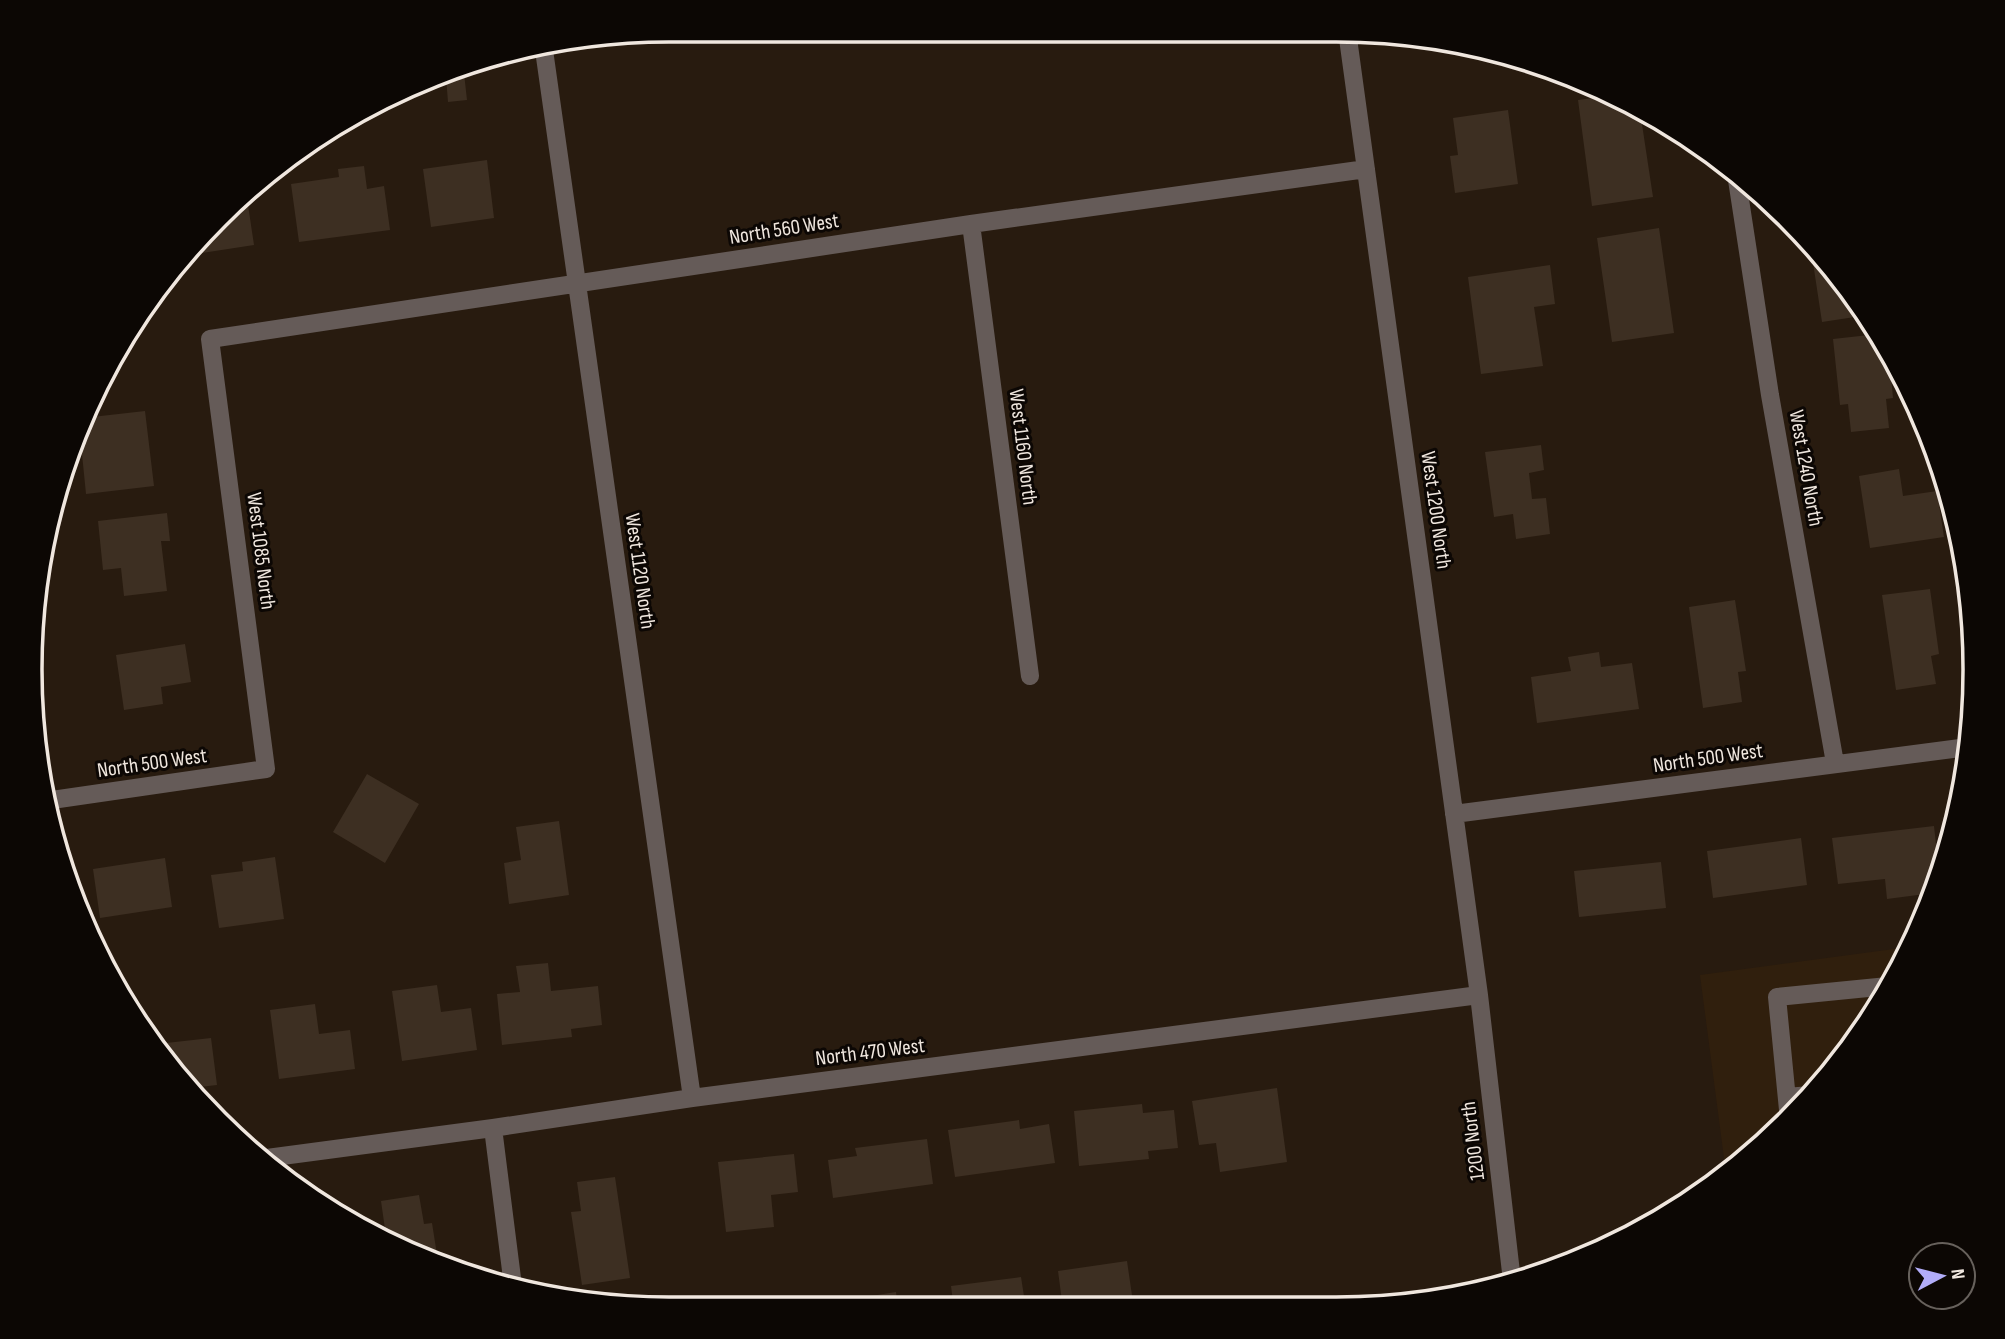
<svg xmlns="http://www.w3.org/2000/svg" width="2005" height="1339" viewBox="0 0 2005 1339" font-family="'Sofia Sans Condensed',sans-serif">
<style>
.built{fill:#301f0d}
.building{fill:#3d2f22}
.lines{fill:none;stroke-linecap:round;stroke-linejoin:round}
.minor{stroke:#655b58;stroke-width:18}
.labels{text-anchor:middle;dominant-baseline:central;stroke-width:6;stroke-linejoin:round;paint-order:stroke}
.street-label{font-size:21px;fill:#f0e7df;stroke:#0c0704}
.rim{fill:none;stroke:#f0e7df;stroke-width:3.5}
</style>
<rect width="100%" height="100%" fill="#281b0f"/>
<path class="built" d="M1909,947L1868,1025L1788,1122L1726,1173L1700,975Z"/>
<path class="building" d="M463,64L467,100L448,102L446,77L435,78Z
M1615,95L1640,111L1653,197L1592,206L1578,100Z
M1508,110L1518,184L1455,193L1450,156L1458,155L1453,118Z
M487,160L494,218L431,227L423,169Z
M364,166L367,189L384,186L390,230L299,242L291,184L339,177L338,169Z
M248,205L254,245L189,255L241,206Z
M1659,228L1674,333L1612,342L1597,238Z
M1819,255L1867,314L1868,315L1822,322L1812,256Z
M1550,265L1555,304L1534,307L1543,366L1481,374L1468,277Z
M1878,334L1889,354L1893,398L1886,399L1889,428L1851,432L1848,404L1840,405L1833,339Z
M130,335L118,373L110,370Z
M145,411L154,486L86,494L79,424L83,418Z
M1541,445L1544,470L1529,473L1532,499L1546,498L1550,534L1516,539L1513,514L1494,517L1485,452Z
M1899,469L1903,496L1937,491L1944,537L1870,548L1859,476Z
M167,513L170,541H161L167,591L124,596L121,568L103,570L98,521Z
M1930,589L1939,654L1931,656L1936,684L1896,690L1882,595Z
M1735,600L1746,671L1738,672L1742,702L1703,708L1689,607Z
M185,644L191,682L161,687L163,704L124,710L116,655Z
M1599,652L1601,667L1632,663L1639,709L1537,723L1531,677L1571,671L1568,657Z
M367,774L419,804L385,863L333,832Z
M559,821L569,895L509,904L504,863L521,860L516,827Z
M1934,826L1939,872L1933,893L1887,899L1885,879L1838,884L1832,838Z
M1801,838L1807,885L1713,898L1707,851Z
M275,857L284,919L219,928L211,875L243,871L242,862Z
M165,858L172,907L100,918L93,869Z
M1661,862L1666,908L1579,917L1574,871Z
M548,963L551,991L598,986L602,1025L571,1029L572,1037L502,1045L497,994L520,992L516,966Z
M437,985L441,1012L471,1008L477,1050L402,1061L392,991Z
M315,1004L319,1034L350,1030L355,1069L279,1079L270,1010Z
M211,1038L217,1085L191,1088L157,1044Z
M1277,1088L1287,1162L1220,1172L1216,1143L1199,1145L1192,1101Z
M1142,1104L1143,1113L1174,1110L1178,1148L1148,1151L1149,1159L1079,1166L1074,1111Z
M1019,1120L1020,1129L1049,1124L1055,1163L955,1177L948,1130Z
M927,1139L933,1184L833,1198L828,1160L857,1156L855,1148Z
M794,1154L798,1192L771,1195L774,1227L726,1232L718,1162Z
M615,1177L630,1278L582,1285L571,1212L581,1211L577,1182Z
M419,1195L424,1224L432,1223L438,1261L387,1243L381,1201Z
M1127,1261L1134,1309H1063L1058,1271Z
M1021,1277L1026,1309H954L951,1286Z
M896,1292L898,1309H828L827,1303Z"/>
<g class="lines">
<path class="minor" d="M1347,31L1479,995L1512,1281
M544,50L692,1098
M1737,180L1770,395L1835,763
M971,224L1030,676
M45,801L266,769L210,339L971,224L1366,169
M1454,814L1968,747
M1787,1097L1810,1095
M1789,1120L1777,997L1888,986
M493,1128L513,1286
M267,1158L493,1128L692,1098L1479,995"/>
</g>
<g class="labels">
<g class="street-label">
<text transform="translate(784 229) rotate(-9)">North 560 West</text>
<text transform="translate(1023 447) rotate(83)">West 1160 North</text>
<text transform="translate(1806 468) rotate(80)">West 1240 North</text>
<text transform="translate(1436 510) rotate(82)">West 1200 North</text>
<text transform="translate(261 551) rotate(83)">West 1085 North</text>
<text transform="translate(640 571) rotate(82)">West 1120 North</text>
<text transform="translate(1708 758) rotate(-8)">North 500 West</text>
<text transform="translate(152 763) rotate(-8)">North 500 West</text>
<text transform="translate(870 1052) rotate(-7)">North 470 West</text>
<text transform="translate(1473 1141) rotate(-97)">1200 North</text>
</g>
</g>
<path d="M0 0H2005V1339H0ZM669 42H1336A627 627 0 0 1 1963 669V670A627 627 0 0 1 1336 1297H669A627 627 0 0 1 42 670V669A627 627 0 0 1 669 42Z" fill="#0c0704" fill-rule="evenodd"/>
<path class="rim" d="M669 42H1336A627 627 0 0 1 1963 669V670A627 627 0 0 1 1336 1297H669A627 627 0 0 1 42 670V669A627 627 0 0 1 669 42Z"/>
<g transform="translate(1942 1276) rotate(83)"><circle r="33" fill="#0c0704" stroke="#67615c" stroke-width="2"/>
<path d="M0-5L12 26L0 18L-12 26Z" fill="#b2adf9"/>
<text y="-10" font-size="19" font-weight="bold" text-anchor="middle" fill="#f0e7df">N</text>
</g>
</svg>
